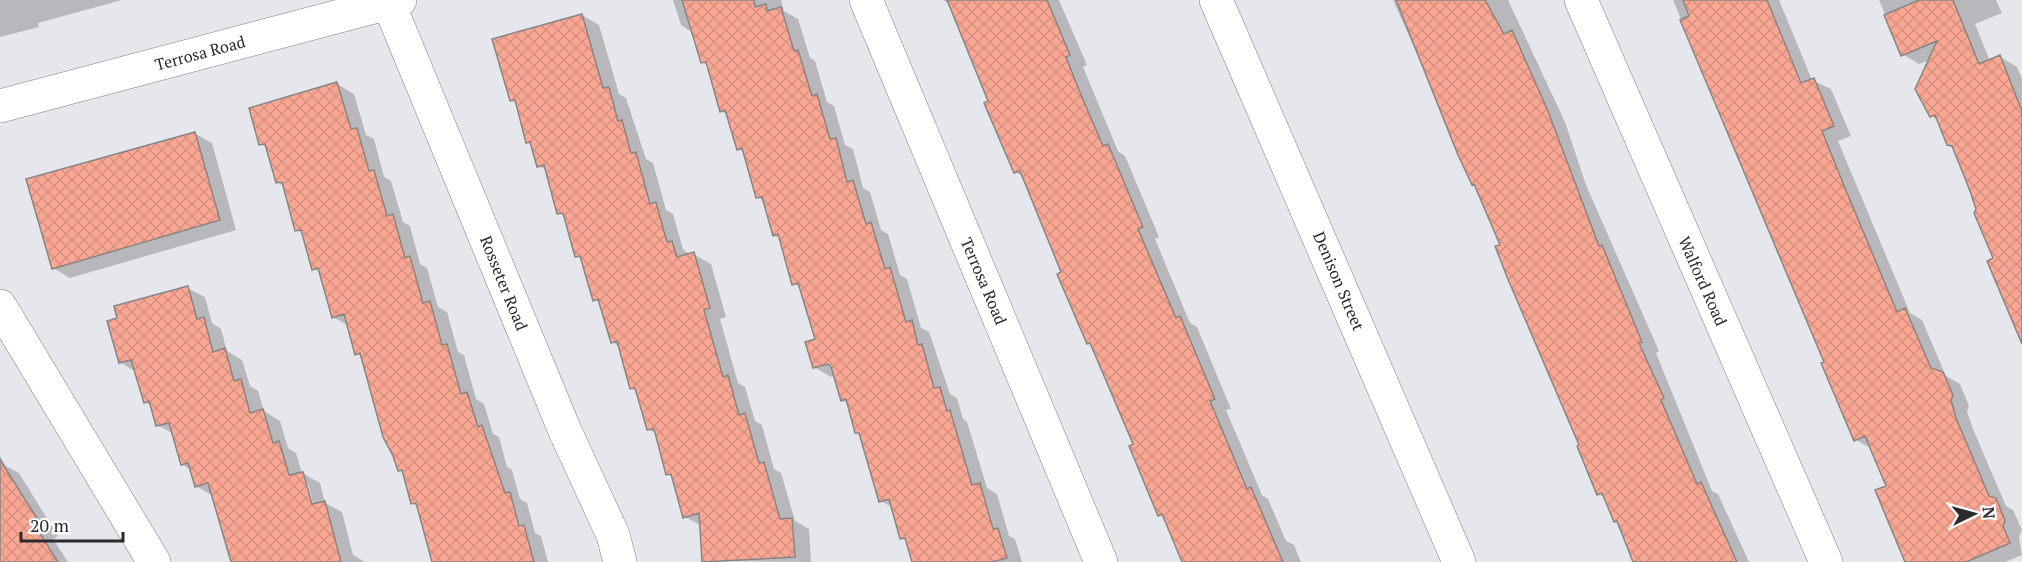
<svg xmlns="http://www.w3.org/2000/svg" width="2022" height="562" viewBox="0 0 2022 562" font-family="'PT Serif',serif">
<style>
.shadow{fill:#0003;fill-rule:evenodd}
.building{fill:url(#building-cross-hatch);stroke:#8a8583;stroke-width:1.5}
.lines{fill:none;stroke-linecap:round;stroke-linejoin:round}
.minor-casing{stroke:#7d7e83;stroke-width:34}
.minor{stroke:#fff;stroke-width:33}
.labels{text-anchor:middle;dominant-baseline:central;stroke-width:5;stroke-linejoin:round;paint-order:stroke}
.street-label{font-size:16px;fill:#2b2b2d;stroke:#fff}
</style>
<defs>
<pattern id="building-cross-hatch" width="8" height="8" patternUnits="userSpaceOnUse" patternTransform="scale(1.5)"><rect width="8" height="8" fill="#faa794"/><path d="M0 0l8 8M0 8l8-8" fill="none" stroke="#d69080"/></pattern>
</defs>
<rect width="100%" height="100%" fill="#e6e7ec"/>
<path class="shadow" d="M0,0H122L38,23L39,27L0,37Z
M673,0H781L784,11L798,19L810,58L815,61L827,102L834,106L845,145L853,149L863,188L870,192L881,230L888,234L900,275L907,279L921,328L929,332L950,394L957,398L963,419L967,422L987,488L997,494L1009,536L1015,539L1022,562H914L908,542L901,538L893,508L881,501L861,435L857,432L849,404L842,400L835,376L831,377L814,367L816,340L802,288L794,284L781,239L774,235L765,202L758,197L745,153L738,149L728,115L721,111L709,66L702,62L693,33L681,25Z
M943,0H1059L1087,65L1083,67L1118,151L1125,156L1159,237L1155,239L1190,323L1197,327L1231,409L1226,410L1262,495L1268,499L1286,541L1294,545L1301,562H1190L1166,518L1159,515L1135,445L1093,345L1088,343L1024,177L1015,172L951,5Z
M1393,0H1508L1565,122L1586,185L1659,351L1656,353L1712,491L1718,494L1749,562H1633L1606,498L1598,494L1502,245Z
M1673,0H1779L1812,80L1831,89L1851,136L1838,141L1910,313L1922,320L1946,376L1960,384L1969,406L1967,411L1973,429L2006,506L2013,510L2022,530L2019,537L2022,555L2005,562H1906L1888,486L1872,449L1856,440Z
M1879,0H1996L2002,13L1975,24L1990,61L2000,57L2017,67L2022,79V340L1954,147L1948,144L1938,120L1931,116L1930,60L1919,64L1902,54Z
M582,15L599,25L619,94L626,98L646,159L653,163L666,210L673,214L683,249L690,255L693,254L711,264L726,317L720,319L738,383L745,387L755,421L762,425L774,469L781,473L795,521L809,529L811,562L703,561L702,526L685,517L674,478L668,474L657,434L648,429L637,392L631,388L620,347L612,342L601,303L595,300L583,260L577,256L566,217L559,213L547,170L538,166L533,145L527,142L517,103L511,100Z
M337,84L354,94L366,135L374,139L384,177L391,181L403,222L410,226L420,264L427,268L438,307L447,312L458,352L464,355L476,399L484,404L493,434L499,437L507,467L512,470L520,499L527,503L535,533L541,536L548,562H438L418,507L412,503L405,474L399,470L363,357L357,354L349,326L333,317L321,273L314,269L304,234L297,230L285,187L277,182L268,148L261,144Z
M194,133L212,143L236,230L70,278L53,268Z
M187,288L205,297L212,323L221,329L227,351L242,360L250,386L258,391L264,411L280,421L288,448L296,453L302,473L320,483L325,503L342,512L353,555L365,562H262L213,496L196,486L191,470L182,464L174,434L157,425L152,406L145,402L136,372L120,362ZM304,484H308L315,511L312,512Z
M0,456L6,466L19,473L58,536L53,539L68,562H0Z"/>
<path class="building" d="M682,0H754L755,7L766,4L767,11L781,7L794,51L798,50L812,96L817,94L830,139L836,138L847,182L853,180L866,224L871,222L885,269L890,267L906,322L912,320L918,345L922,344L934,388L940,387L947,411L950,410L972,485L980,483L993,529L998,528L1007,558L992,562H912L905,538L900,539L889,499L879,502L859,433H855L846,399L841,401L831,367L828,364L813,368L805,342L815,339L798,283L792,285L778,234L773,236L762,197L756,198L742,148L737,150L725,110L720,112L706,62L701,63Z
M947,0H1047L1070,55L1066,57L1081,95L1103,146L1108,144L1143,227L1138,229L1176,318L1180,316L1215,399L1210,401L1247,489L1251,487L1283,562H1182L1162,514L1158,516L1129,446L1133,444L1090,343L1087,344L1057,274L1061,272L1020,171L1014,173L984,103L988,101Z
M1396,0H1485L1504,34L1512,30L1548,111L1599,246L1602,245L1642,342L1639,343L1664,398L1661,400L1697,484L1701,482L1737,562H1633L1617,521L1614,522L1602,493L1597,495L1577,446L1579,445L1507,277L1495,246L1500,245L1474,184L1472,185L1458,155Z
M1683,0H1767L1801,83L1814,78L1834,126L1822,131L1845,188L1897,312L1905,308L1931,368L1943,372L1953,395L1951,400L1956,418L1989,496L1996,498L2005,520L2003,526L2010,543L1966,562H1905L1875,490L1886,486L1865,436L1854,441L1821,363L1824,362L1680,20L1689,16Z
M1919,0H1953L1979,64L2000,55L2022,111V344L1987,261L1993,258L1974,213L1976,209L1970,191L1952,146L1947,145L1935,115L1930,117L1915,89L1937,41L1901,56L1884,15Z
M582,14L603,88L609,87L618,121L622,120L631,153L636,152L650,204L656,202L667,242L672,241L677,257L694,252L710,308L704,310L723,377L728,375L739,415L745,413L759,463L764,462L780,519L792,518L795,557L702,562L699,513L683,518L671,474L666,475L654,429L647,430L635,388L630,389L617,341L611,343L598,299L593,301L580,256L575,257L563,213L557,214L544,165L537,167L530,142L526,143L515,100L510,101L492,39Z
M337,82L351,129L357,128L369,171L374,170L387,216L393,214L405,258L410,256L423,303L430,301L442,345L447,344L461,394L467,392L478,427L482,425L505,493L510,492L519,526L524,525L534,562H432L416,503L411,504L402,470L398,471L393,456L383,437L360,353L355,355L344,314L332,318L318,268L312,270L301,230L295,231L282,182L276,183L265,144L259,145L249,108Z
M195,132L220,220L52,269L26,179Z
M188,286L197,319L204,317L213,352L225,348L234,381L241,379L250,413L263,409L273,443L279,441L289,475L303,472L312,504L325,501L341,562H231L208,483L195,487L188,463L181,465L169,423L156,426L149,401L144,403L131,360L119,363L107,321L117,318L114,306Z
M0,460L42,526L37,529L58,562H0Z"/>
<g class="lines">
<g class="minor-casing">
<path id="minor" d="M866,0L1101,562
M1216,0L1459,562
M1581,0L1826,562
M389,4L565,431L613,535L620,562
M0,106L400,0
M0,306L154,562"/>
</g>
<use href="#minor" class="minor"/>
</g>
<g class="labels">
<g class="street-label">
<text transform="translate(200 53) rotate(-15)">Terrosa Road</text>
<text transform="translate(984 281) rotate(67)">Terrosa Road</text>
<text transform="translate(1339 281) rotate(67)">Denison Street</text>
<text transform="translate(1703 281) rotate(66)">Walford Road</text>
<text transform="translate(504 283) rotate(68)">Rosseter Road</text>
</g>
</g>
<g transform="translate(1974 514) rotate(85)" stroke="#ffffff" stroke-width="4.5" paint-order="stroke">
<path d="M0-4.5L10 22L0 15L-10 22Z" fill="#2b2b2d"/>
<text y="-9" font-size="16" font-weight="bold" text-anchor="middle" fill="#2b2b2d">N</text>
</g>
<path d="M21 532v9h102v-9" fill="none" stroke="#2b2b2d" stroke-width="3"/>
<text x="30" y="532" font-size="18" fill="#2b2b2d" stroke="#ffffff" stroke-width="4.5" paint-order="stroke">20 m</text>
</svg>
